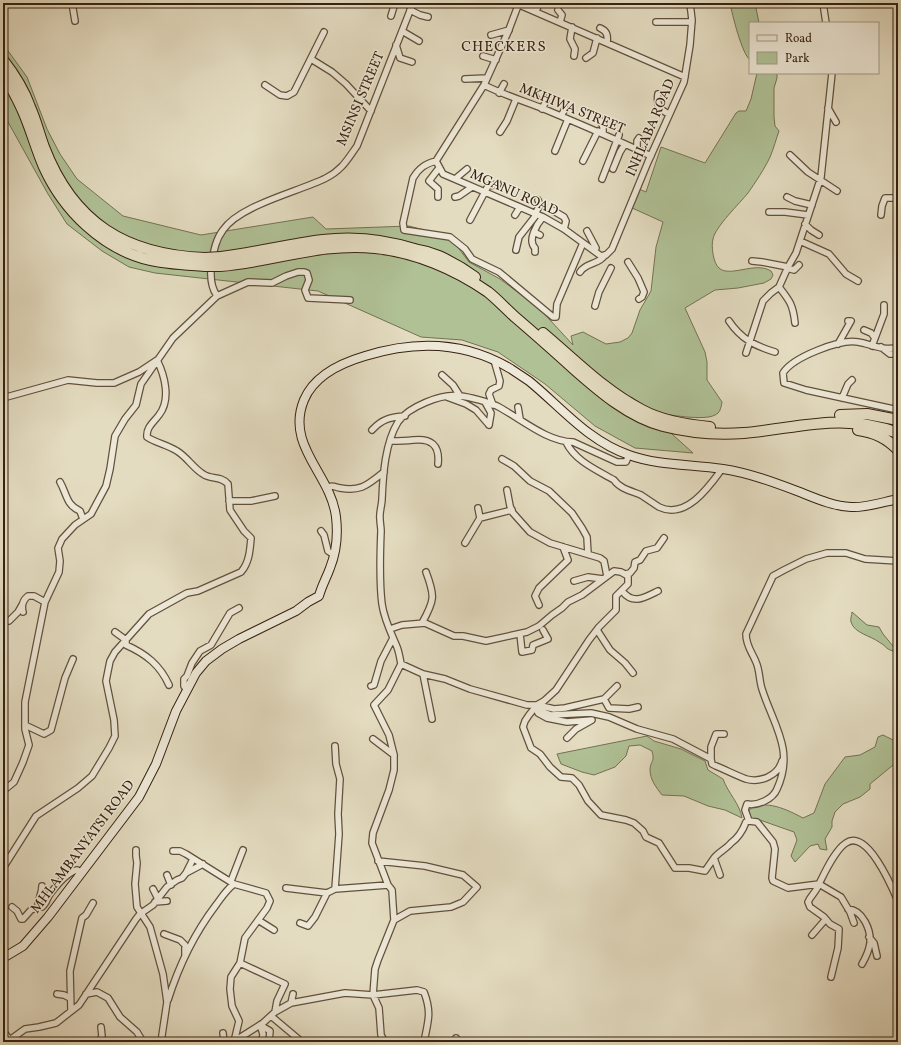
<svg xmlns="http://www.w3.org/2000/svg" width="901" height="1045" viewBox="0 0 901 1045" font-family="Vollkorn,serif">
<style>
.green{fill:#b0c196;stroke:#747253}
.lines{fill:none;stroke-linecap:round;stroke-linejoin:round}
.minor-casing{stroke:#62503c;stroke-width:8}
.secondary-casing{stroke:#372210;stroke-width:10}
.motorway-casing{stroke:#372210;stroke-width:12}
.minor{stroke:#ede8d7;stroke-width:5.5}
.secondary{stroke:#ede8d7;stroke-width:8}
.motorway{stroke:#e4dcc1;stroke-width:10}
.motorway-bridge-casing{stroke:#372210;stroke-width:12;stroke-linecap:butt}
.motorway-bridge{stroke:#e4dcc1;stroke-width:10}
.labels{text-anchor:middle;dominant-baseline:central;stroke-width:3;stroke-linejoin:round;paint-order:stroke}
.street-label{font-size:14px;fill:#372210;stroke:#ede8d7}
.neighbourhood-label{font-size:15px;letter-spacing:1px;fill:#372210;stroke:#ede8d7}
</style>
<rect width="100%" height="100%" fill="#e4dcc1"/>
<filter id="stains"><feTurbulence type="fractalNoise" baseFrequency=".005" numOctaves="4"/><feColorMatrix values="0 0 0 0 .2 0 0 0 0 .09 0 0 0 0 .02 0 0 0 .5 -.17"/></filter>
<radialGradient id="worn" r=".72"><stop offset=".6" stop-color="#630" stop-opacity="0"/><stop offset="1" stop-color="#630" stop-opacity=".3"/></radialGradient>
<path class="green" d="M730,3H755L759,23H750V60C742,54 732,14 730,3Z
M3,44L27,77L47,129L60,154L77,179L123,216L201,235L313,217L326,229L409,226L450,237L469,262L500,279L538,307L573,345L571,336L583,332L606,344L620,342L628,338L632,333L640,310L651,291L656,247L663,222L630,207L639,189L646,192L661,147L705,163L736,113L739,111H746L751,99L757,73H777V78L774,88V117L775,126L779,131C776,139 774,148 770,157C765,168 755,183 748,193C740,203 715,227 713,239C711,245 713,263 719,268C730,278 755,261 771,271L773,275L771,279L764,283L738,288L715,290L685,308L705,352L707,362V380L722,402C721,408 720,413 715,415C705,421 667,415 655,412C647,409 638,401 631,397L693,453L635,448L595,426L545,384L498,352L462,340L421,337L318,291L155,273L129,267L102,251L67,224L48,194L3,113Z
M852,612L867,625L879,627L883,634L898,652C885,650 888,647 879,642C871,636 854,633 851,622C850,619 852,615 852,612Z
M883,735L893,740L898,737V761L870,784V789L860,797L843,804L835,812L832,821V827L825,839L827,850L820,849L818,844L810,846L795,862L791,856L797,840L794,832L757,819L751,818L749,810C764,798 788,810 803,818L814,813L825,784L845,757L860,755L875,747L878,737Z
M647,736L654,741L681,749L705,761L708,770L723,779C728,793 740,804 742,818L725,810L708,806L684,796L662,795C656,787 650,780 650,769C651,760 655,762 652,751L640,745L629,746L626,756L615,767L594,775L582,772L561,764L557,754Z"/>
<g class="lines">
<g class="minor-casing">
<path id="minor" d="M72,3L75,21
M515,3L685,77
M519,3L508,32L484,85L436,161C425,164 419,168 413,178L403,223L404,230L450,237L465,249L472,259L499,272L553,317H556L557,304L583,243
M823,3L826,23
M410,10L420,15L428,17
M558,10L562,15L560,22
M536,12L538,6
M391,16L395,3
M656,22H692
M572,27L570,39L575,49L574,56
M600,28C607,31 608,35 607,43
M402,31L419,41
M491,35L509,30
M396,45L400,58L412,62
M483,56L496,60
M586,58L593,53L597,38
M311,59L332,72L346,84L371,111
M465,79L487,78
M265,85L280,95L287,96L294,92L324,32
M484,85C504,95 524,101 544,109C580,124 615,139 651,156
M499,93L504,84
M541,93L546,101L542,109
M658,94C656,105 660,110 669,114
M828,108L836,122
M561,116L565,109
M601,121L603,127V133
M500,132L507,121L516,99
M637,149V141L639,138
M555,151L568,119
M790,155L808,172L837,191
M436,161L443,174L543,217L564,229L601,256L606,255L612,249L648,162L684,82L690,45L692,20L690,3
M583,161L598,131
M613,169L620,152L625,144
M455,179L467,169
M602,179L619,135
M438,197V189L429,181L439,168
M455,197L459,196L472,187
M787,197L795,201L812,205
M552,210L564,217L566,221L564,229
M769,212H785L808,215
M535,214L540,205L538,200
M515,215L520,207
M881,215L882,206L885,198H894L898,201
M470,220L488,186L498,184
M805,224L811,230L819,235
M587,231L596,248L594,251
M534,232L540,235
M800,241L829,254L846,274L858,281
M516,250L519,237L537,214
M535,252V248C527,240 537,224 543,217
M752,261L762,262L788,267
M628,262L638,278L644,292L642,297L639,299
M787,268L794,270L799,265
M580,272C586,262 599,265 605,255
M779,287C790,301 793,305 795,323
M217,296C210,286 210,273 212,261C214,250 216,239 223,230C240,205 298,192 326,178C342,170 347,160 357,146L413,3
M595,306L599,292L611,268
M729,321C741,339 755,346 775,352
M864,330L871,333L875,338
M838,344L851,321H848
M872,346L884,314V305
M881,347L890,354H898
M898,347C885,352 871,344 858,342C840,339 793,357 783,373L784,383L806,390L898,410
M746,353L763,301L771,293L779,287L788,267L796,253L821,177L832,73
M442,375L453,385L460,396
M447,397L466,404L476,410L489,425
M3,398L68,380L97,383H114L139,372L157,360C165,376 171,400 159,415C154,422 146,427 147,437C156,443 168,445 177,451C187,457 193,468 203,474C211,480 220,475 228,484L230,510L244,531L251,538C250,551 249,563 241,572L198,591L187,593L149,614L115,652L110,661L106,681L114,720L115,736L109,748L92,776L78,788L36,816L3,868
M842,398L848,384L852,380
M485,402L491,413L489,425
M493,405L489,394L491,390L499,386L500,381L494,360
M518,407L520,419
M896,410L898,398
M372,430C382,419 391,417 405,416
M390,441C397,441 405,441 413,440C431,438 440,445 438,464
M566,442C575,461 597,470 614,480C620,489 632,491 641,495C647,499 653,503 659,507C686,520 709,487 722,469
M502,459L514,466L530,481L549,491L572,513L582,528L587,537L588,554
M60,482C67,494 66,505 80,511L83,519
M328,487C333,485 335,487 340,488C362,492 368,484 384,472
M507,490L510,506L513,513L530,532L550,543L600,558L604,561L607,576
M229,501H251L275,496
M480,518L512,510
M321,531L324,535L328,551L334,555
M465,543L480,518L478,508
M625,574L630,573L634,568L635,562L640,560L646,551L657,548L664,538
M574,581L588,577L603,579
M622,591C633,605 644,598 658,591
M539,605L535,596L539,588L568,560L563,547
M23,612C21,605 23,600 28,596H34L45,602
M3,620L9,621L18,612L22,605
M422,623C435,600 435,596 426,572
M390,629L402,625L425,623L454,636H463L486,641L527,632L539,626L552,615L562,608L568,602L582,595L614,571L621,572L628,576V584L616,596V610L599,627L589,640L556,690L544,701L537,705L529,715L525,721L523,727L531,748L540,754L550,767L561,777L572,778L579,785L588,801L601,815L626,820L634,823L643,831L646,837L659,843L675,868H689L705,871L714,858L720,875
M597,630L610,650L625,663L633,673
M115,632L126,640V645C146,654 160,665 169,685
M520,634L522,652L532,650L533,645L548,639L543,630
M423,674L432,719
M371,686L374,685L381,661L393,638
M617,686L604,699L565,708L554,709L537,705H527L470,689L445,679L423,674L401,664C400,658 399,652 397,647C391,633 384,619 382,604C379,580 380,555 381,531C381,527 380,523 380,519C379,513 382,505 382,499C383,475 385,443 398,422C408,407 442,393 460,396C470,397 488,402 497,406C520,418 547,442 573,442L617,462H626L629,455
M187,690L184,686V679L187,676L192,663L200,651L211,645L230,613L239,608
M604,699L609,708L629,709L638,707
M537,705L538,709L543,712L551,715L591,713L609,717L637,729L673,739L711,759L712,764L716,766C726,770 735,775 746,779C760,783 778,776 782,761
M536,707L538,713L547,718L567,722L592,720L576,729L567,738
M25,725L44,734L51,730L65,678L73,659
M373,739L394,755
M711,759V747L716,734H724
M3,791L14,782L23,762L29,745L25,729V702L45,602L59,572L60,561L58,548L62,539L75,525L91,514L106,486L110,469L115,436L125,419L136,405L141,384L173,338L217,296L248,282L272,283L286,276L298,272H304L307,273L309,280L305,290L308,298L350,300
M136,850V856L137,863L135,884L137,907L150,927L163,974L167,1002L161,1042
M173,851H180L186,854L234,884L266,893L270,901L267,908L245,938L240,963L231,977L230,989L232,1006L239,1021L234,1042
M714,858C719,852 726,849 731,843C738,838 743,830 746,822L749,821
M378,861L425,866L463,875L477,887L463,902L451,907L410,911L394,920
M186,873L203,864
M167,875L171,885
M231,881L243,850
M388,885L372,843L373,833L389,790L394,770V755L389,735L374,705L388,690L401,664
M42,886C42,894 38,898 38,906L42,907C47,903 47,898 50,894C56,886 68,872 77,870L82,872
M286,888L327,893L335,889L388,885L392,890L394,920L378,960L375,969L373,995L379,1008L381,1035L385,1042
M153,889L158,899
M335,889L339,834L338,814L340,779L336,764L335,746
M155,902L167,901
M12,907L17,911L21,919H23L31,910L39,907
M848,909C863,910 871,930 870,943C869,951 866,957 862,964
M258,920L274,930
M300,923L308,926L315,917L327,893
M854,923L850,912L841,897L819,884C825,872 835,850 846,843C867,828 892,887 898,901
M164,934L180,940L185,945V955
M812,935L825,920
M869,937L874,943L877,956
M240,963L285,984L277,1001L275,1012
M831,977L838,948L839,929L830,924L824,917L810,907L808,902C811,895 817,891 819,884L788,888L773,881L772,878L775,849L773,842L757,822L749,821L745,810L747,804C758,806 773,799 777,789C795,750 773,724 762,689C759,680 760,671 756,662C752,652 746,646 746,634L773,576L784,570L806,559L827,553H846L865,559L898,561
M57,994L64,995L70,998
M86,994L97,992L108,998L120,1017L137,1032L143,1042
M168,1000C179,965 194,934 216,905C222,897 226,890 234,884
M291,1003L293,994
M71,1011L70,971L82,918L86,915L93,903
M271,1016L302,1042
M260,1025L270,1031L269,1042
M260,1025L263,1034L262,1042
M3,1031L9,1039
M223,1033L224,1042
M7,1042L25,1029L39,1027L56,1023L79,1005L136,919L140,914L153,905L167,887L177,880L182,878L186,873L193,859
M99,1042L102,1036L101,1027
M233,1042L263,1023L275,1012L291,1003L345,993L373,995L417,990L424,992C432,1013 428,1021 424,1042
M456,1042V1038"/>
</g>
<g class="secondary-casing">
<path id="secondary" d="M3,958L23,946L48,917L139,797L156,764L176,711L196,673L206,661L222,649L239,639L296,611L308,602L319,596C322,585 326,579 330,568C336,553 338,534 336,517C331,474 285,446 304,400C314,376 341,363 365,356C416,340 465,341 511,369C517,373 523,377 529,381C561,407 588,441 629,455C659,466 692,464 723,469C749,473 773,482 797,491C815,498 832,506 851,507C866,508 883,502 898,499"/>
</g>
<g class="motorway-casing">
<path id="motorway" d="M3,60C14,74 24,90 30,107C36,120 39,134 44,147C73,223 126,255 205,258
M3,73C11,87 19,101 25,116C32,133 37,151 44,167C64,211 103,249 150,260C168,264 186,265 205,266
M221,257C255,253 288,244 323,240C355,236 387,240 418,250C425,251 432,253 439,256C452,262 464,269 475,277
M220,266C273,262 321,242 375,248C415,252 455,269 488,292C497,299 506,309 515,317C535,334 554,351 574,369C600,392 629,417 663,426C690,433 717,435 744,433C800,428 842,412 898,433
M543,333C575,360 605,391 642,410C662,421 687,425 710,427
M840,415L867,414L898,420
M858,430C874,432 887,438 898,450"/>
</g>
<use href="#minor" class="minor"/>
<use href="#secondary" class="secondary"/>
<use href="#motorway" class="motorway"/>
<g class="motorway-bridge-casing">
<path id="motorway-bridge" d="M205,258L221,257
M205,266H220"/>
</g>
<use href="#motorway-bridge" class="motorway-bridge"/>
</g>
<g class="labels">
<g class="street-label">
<text transform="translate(361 99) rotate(-67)">MSINSI STREET</text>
<text transform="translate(572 109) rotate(22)">MKHIWA STREET</text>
<text transform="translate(651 128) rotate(-67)">INHLABA ROAD</text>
<text transform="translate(514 193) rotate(24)">MGANU ROAD</text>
<text transform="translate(83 847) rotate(-53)">MHLAMBANYATSI ROAD</text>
</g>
<g class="neighbourhood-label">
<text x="504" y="47">CHECKERS</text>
</g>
</g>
<rect width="901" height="1045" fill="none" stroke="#e4dcc1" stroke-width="16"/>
<rect x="4" y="4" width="893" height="1037" fill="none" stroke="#372210" stroke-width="2"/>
<rect x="8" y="8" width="885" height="1029" fill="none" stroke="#372210"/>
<rect x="749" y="22" width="130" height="52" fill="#ede8d7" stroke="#a49987"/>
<rect x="757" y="35" width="20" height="6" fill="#ede8d7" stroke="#a49987"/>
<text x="785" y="42" font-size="12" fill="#372210">Road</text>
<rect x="757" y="52" width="20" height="12" fill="#b0c196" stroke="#a49987"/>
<text x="785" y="62" font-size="12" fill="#372210">Park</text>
<rect width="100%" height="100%" filter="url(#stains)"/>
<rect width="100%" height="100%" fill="url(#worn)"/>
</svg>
